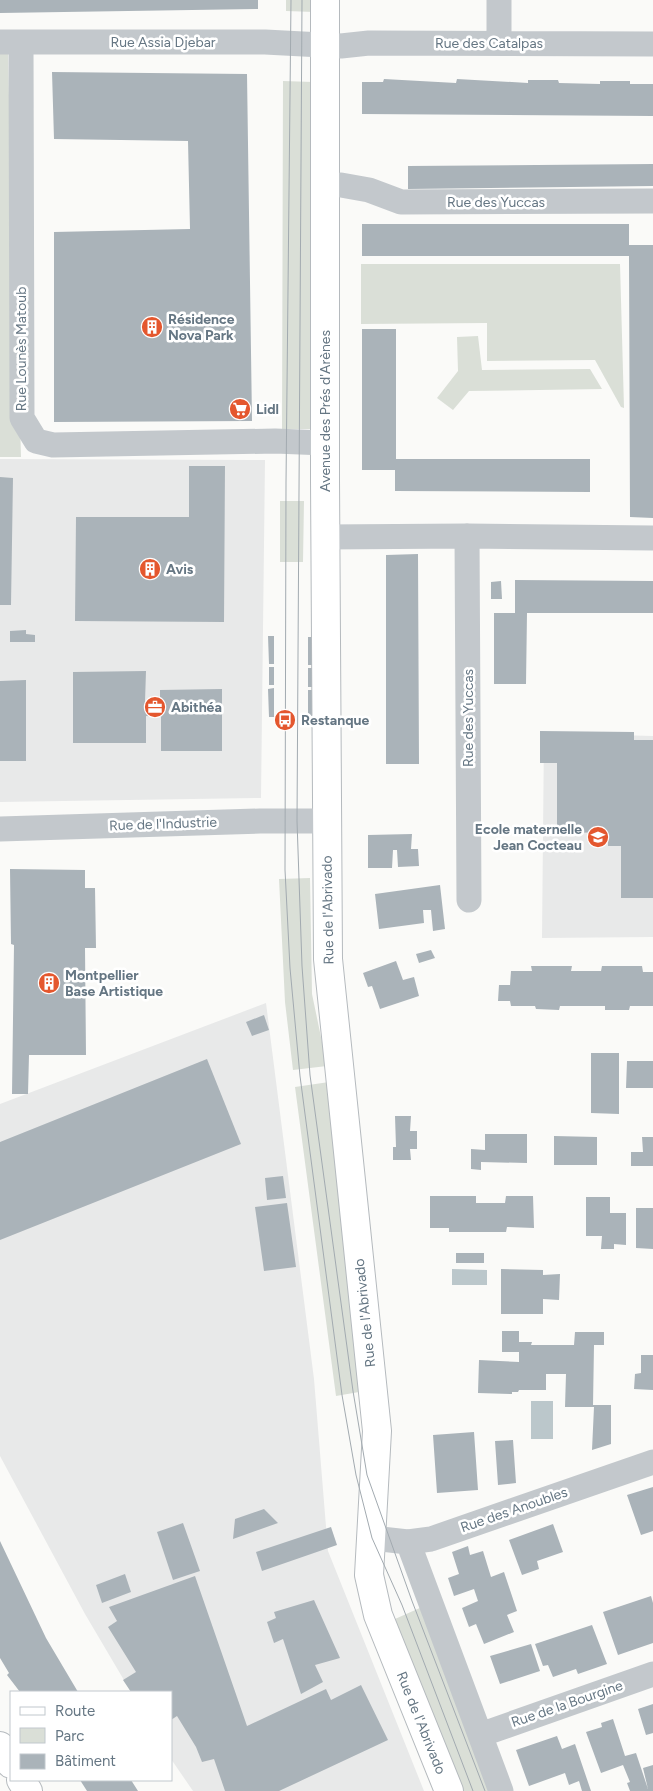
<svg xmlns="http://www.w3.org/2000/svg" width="653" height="1791" viewBox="0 0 653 1791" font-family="Figtree,sans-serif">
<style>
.built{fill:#e8e9e9}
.green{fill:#dadfd7}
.water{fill:#bbc7cb}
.building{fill:#aab3b9}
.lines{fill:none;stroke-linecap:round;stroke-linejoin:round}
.major-casing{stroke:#b5babe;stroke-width:30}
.minor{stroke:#c3c8cc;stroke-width:25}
.major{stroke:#fff;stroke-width:28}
.tram{stroke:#a2aab0;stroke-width:1}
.labels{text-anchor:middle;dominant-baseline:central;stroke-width:5;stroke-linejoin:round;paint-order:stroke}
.street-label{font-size:14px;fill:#657683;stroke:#fff}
.poi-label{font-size:14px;font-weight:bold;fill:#657683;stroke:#fff;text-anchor:start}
</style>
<rect width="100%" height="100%" fill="#fafaf8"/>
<path class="built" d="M0,459L265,460L261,798L0,802Z
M544,733L653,736V937L542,938Z
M266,1003L314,1379L328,1551L424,1791H193L171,1759V1692H131L85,1614L0,1456V1104Z"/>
<path class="green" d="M286,0H314V12L286,11Z
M0,51L8,53L11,183L10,421L20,422L21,457H0Z
M283,81L313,82L314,429H282Z
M361,264H620L624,408L621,407L595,360L487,361V323L361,324Z
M478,336L482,370L590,369L602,389L469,391L453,410L437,398L458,371L457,337Z
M280,501H304L303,562H280Z
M310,878L312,994L327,1066L293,1070L285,1002L279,879Z
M329,1082L359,1392L336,1396L295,1087Z
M422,1607L493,1791H463L395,1619Z"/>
<path class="water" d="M452,1269L487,1270V1285H452Z
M531,1401H553V1439H531Z"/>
<path class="building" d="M0,0H258V9L0,13Z
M52,72L247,74L252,421L54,422V232L190,229L188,141L54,139Z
M384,79L456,83L457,79L528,83V80H558L559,83L600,84V81H630V84H653V116L362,114V82H383Z
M653,164V186L408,189V166Z
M362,224H629V245H653V518L630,517L629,256H362Z
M362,329H396V459H590V492L395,491V470H362Z
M189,466H225L224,622L75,621L76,517H189Z
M0,477L13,478L11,605H0Z
M418,554L419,764H386V555Z
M515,580L653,581V613H527L526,684H494V613H515Z
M501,581L502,599H491V582Z
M26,630V634L35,635V642H10V631Z
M268,636H274V664H269Z
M308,637H313V665H308Z
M269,667H274V685H269Z
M308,668H313V687H308Z
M146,671L145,702L160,701V690L222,689V751H161V717L146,716V743H73V672Z
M26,680V761H0V681Z
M274,688V717H269L268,689Z
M308,690H313V718H308Z
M540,731L634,732V740H653V898H621V846H608V833L557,832V763H540Z
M412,834L411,849H418L419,866L398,867L397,850H393L392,868H368V835Z
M10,869L85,870V888H95L96,948H85L86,1055H29L28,1094H12L14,945L11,944Z
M440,885L445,929L433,931L431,910H423L424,923L379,929L375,894Z
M431,950L435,958L419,963L416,954Z
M396,961L403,980L414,977L419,996L380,1009L372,986L368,987L363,973Z
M531,966H572L571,971H601L602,966H642L643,972H653V1006H630L629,1010H605V1006H560L559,1010L536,1009L535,1006H511L510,1001H498L499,985H510L511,971H532Z
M264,1015L269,1030L252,1036L246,1022Z
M591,1053H619V1114L591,1113Z
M207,1059L241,1144L0,1240V1142Z
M627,1061H653V1088H626Z
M395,1116H411L410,1131H417V1149H410L411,1160H393V1147H396Z
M485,1134H527V1163L481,1162V1170L471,1169V1149L485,1150Z
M554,1136L597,1137V1165H554Z
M642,1137H653V1166H631V1152H643Z
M283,1176L286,1198L267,1200L265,1178Z
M430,1196H476V1203H505L506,1196H533L534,1228L507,1227L506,1232H449V1228H430Z
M586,1197H610V1213H626V1245L614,1244V1249H601L602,1236H586Z
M287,1203L296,1267L264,1271L255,1207Z
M636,1208H653V1249L636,1248Z
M456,1253H484V1263H456Z
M501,1269L543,1270V1275L560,1274L559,1300L543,1299V1314H501Z
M502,1331H519V1342H532L531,1345H574L575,1332H604V1345H594L593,1405H611V1444L592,1450L594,1407H565L566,1374H546V1390H519L518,1392H512V1394L478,1393L479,1360L519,1362V1352H502Z
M641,1355H653V1390L634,1389L635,1374L641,1373Z
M474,1432L478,1490L437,1493L433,1435Z
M513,1440L516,1483L498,1485L495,1441Z
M653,1487V1531L641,1535L627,1495Z
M264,1509L278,1523L233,1539L235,1519Z
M183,1523L200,1571L173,1580L157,1532Z
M553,1524L563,1552L537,1561L539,1569L522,1575L509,1540Z
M331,1527L337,1545L262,1571L256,1552Z
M0,1541L46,1638L78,1692H20L7,1675L9,1673L0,1658Z
M468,1546L470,1555L483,1551L491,1577L504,1572L517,1611L507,1615L514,1632L484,1644L476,1624L469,1627L462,1608L478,1601L474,1589L454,1596L448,1578L459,1574L452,1552Z
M125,1574L131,1592L102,1603L96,1585Z
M195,1576L247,1726L326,1689L331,1700L361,1685L388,1740L279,1791H225L214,1759L202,1762L196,1747L177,1716L171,1720V1692H131L123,1680L136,1672L108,1627L117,1621L109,1607Z
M651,1596L653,1603V1643L618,1655L603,1612Z
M314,1600L340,1658L315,1665L323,1682L301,1694L283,1639L274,1643L267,1622L276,1618L274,1612Z
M592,1625L607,1664L578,1674L576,1669L553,1677L548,1665L543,1666L535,1644Z
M531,1644L540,1671L500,1684L490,1656Z
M653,1704V1733L646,1735L638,1709Z
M613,1719L625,1756L636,1753L648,1789L643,1768L653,1765V1791H630L627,1783L630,1782L623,1765L601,1773L586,1732L602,1727L601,1723Z
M557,1736L562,1749L575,1744L591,1791H582L579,1781L569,1785L565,1773L529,1786L516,1750Z
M80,1780H131L138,1791H87Z"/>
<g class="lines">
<g class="major-casing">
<path id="major" d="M325,0V480L328,959L377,1431L369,1575L378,1615L449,1791
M0,1746L11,1764
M21,1780L28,1791"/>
</g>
<path class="minor" d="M499,0V43
M0,42H265L341,46L369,43L653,44
M21,43L22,418L36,441L53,445L275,441L325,443
M341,185L369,190L401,202L653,201
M467,536L469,900
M325,537L467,536L653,538
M0,829L260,821H326
M372,1538L408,1542L431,1539L653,1462
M408,1542L501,1791
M480,1735L653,1674"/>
<use href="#major" class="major"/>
<path class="tram" d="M291,0L286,483L285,870L290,968L300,1076L342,1395L356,1475L372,1538L402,1605L473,1791
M302,0L297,821L302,966L310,1075L353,1391L367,1475L412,1601L485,1791"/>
</g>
<defs>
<g id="building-disc" transform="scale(1.125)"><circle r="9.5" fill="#e4572e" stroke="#fff"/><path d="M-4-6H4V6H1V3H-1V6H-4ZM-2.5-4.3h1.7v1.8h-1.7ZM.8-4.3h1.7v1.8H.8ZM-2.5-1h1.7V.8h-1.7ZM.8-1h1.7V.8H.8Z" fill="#fff"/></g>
<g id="supermarket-disc" transform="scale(1.125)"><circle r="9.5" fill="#e4572e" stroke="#fff"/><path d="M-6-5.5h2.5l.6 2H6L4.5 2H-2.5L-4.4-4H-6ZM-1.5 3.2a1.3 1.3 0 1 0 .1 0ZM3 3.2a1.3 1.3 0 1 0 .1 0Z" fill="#fff"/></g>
<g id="office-disc" transform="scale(1.125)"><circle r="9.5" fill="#e4572e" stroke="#fff"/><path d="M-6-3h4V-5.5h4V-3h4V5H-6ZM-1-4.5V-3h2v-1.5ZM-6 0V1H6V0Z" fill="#fff"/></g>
<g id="bus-disc" transform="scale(1.125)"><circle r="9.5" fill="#e4572e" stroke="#fff"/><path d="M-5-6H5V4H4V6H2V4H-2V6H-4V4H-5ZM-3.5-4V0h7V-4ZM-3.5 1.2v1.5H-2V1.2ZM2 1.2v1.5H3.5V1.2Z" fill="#fff"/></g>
<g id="school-disc" transform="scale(1.125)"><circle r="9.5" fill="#e4572e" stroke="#fff"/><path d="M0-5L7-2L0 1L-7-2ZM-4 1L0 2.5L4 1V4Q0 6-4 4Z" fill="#fff"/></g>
</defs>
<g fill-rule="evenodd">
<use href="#building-disc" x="152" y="327"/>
<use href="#supermarket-disc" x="240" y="409"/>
<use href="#building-disc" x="150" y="569"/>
<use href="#office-disc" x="155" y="707"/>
<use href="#bus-disc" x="285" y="720"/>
<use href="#school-disc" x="598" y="837"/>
<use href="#building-disc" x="49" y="983"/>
</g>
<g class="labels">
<g class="street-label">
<text x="163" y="42">Rue Assia Djebar</text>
<text x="489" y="43">Rue des Catalpas</text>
<text x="496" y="202">Rue des Yuccas</text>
<text transform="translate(21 349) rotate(-90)">Rue Lounès Matoub</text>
<text transform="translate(325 411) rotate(-90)">Avenue des Prés d'Arènes</text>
<text transform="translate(468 718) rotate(-90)">Rue des Yuccas</text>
<text transform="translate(163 824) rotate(-2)">Rue de l'Industrie</text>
<text transform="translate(328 910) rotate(-91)">Rue de l'Abrivado</text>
<text transform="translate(365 1313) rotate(-96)">Rue de l'Abrivado</text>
<text transform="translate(514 1510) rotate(-19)">Rue des Anoubles</text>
<text transform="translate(567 1704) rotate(-19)">Rue de la Bourgine</text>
<text transform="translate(421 1723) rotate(68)">Rue de l'Abrivado</text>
</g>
<g class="poi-label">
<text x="168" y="319">Résidence<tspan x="168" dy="16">Nova Park</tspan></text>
<text x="256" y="409">Lidl</text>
<text x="166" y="569">Avis</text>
<text x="171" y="707">Abithéa</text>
<text x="301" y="720">Restanque</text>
<text x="582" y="829" text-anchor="end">Ecole maternelle<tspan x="582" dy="16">Jean Cocteau</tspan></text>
<text x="65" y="975">Montpellier<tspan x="65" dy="16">Base Artistique</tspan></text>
</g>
</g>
<rect x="10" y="1691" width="162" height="90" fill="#ffffff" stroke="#c1c8cd"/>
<rect x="20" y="1707" width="25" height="8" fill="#ffffff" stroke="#c1c8cd"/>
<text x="55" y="1716" font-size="15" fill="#657683">Route</text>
<rect x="20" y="1728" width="25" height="15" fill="#dadfd7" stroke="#c1c8cd"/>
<text x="55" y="1741" font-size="15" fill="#657683">Parc</text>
<rect x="20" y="1754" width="25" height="15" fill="#aab3b9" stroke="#c1c8cd"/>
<text x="55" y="1766" font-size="15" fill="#657683">Bâtiment</text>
</svg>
